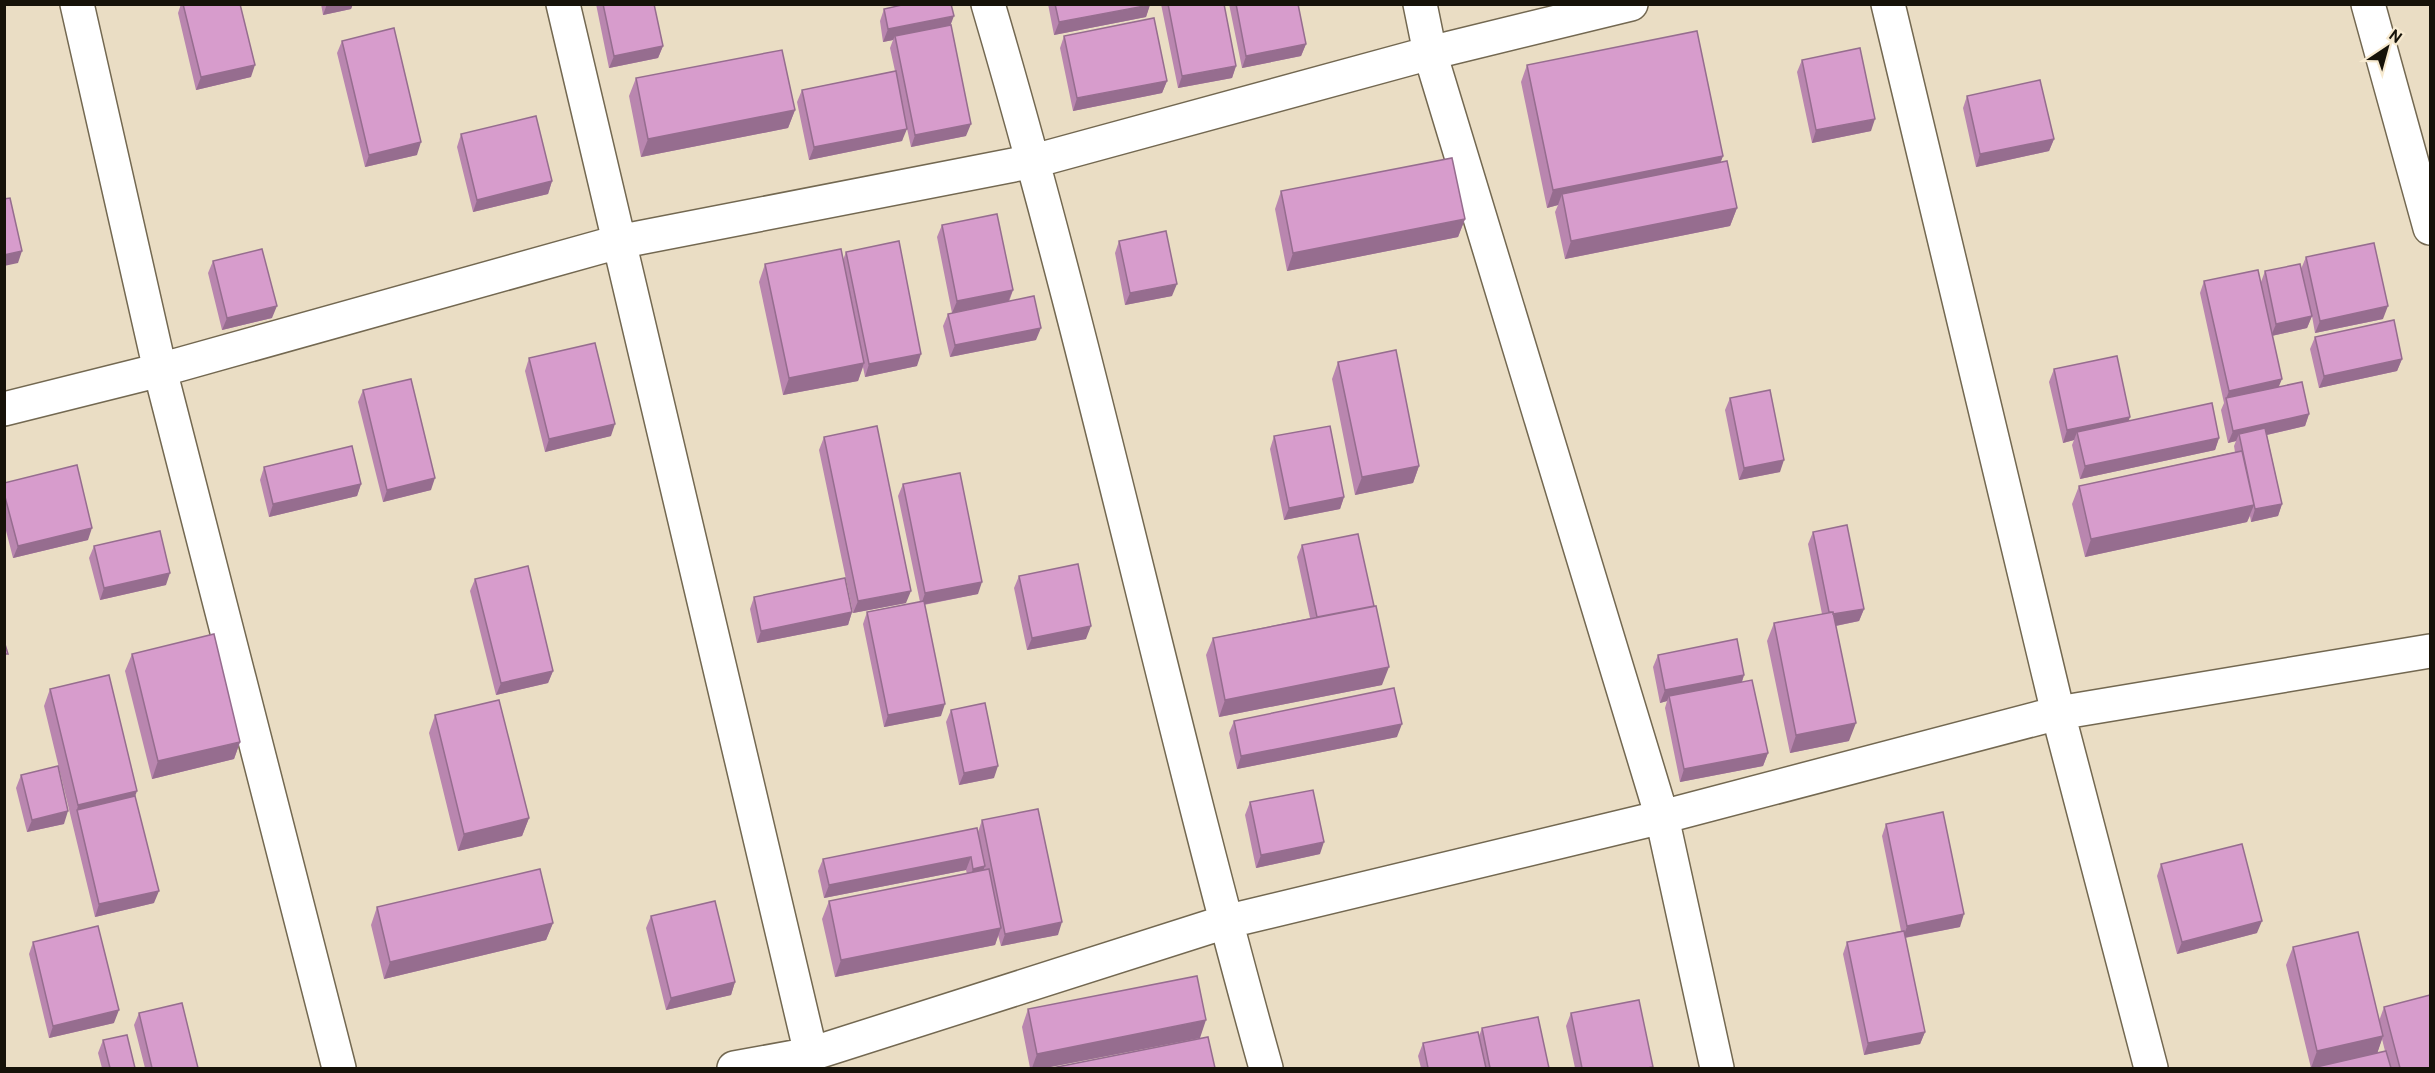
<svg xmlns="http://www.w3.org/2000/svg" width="2435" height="1073" viewBox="0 0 2435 1073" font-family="Overpass,sans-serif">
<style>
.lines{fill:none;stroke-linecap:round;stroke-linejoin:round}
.minor-casing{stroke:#736851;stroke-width:36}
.minor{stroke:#fff;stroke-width:33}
.wall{fill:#b986af;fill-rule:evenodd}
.shaded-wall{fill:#966d8f}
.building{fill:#d79ccc;stroke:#966d8f;stroke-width:1.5}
</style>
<rect width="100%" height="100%" fill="#eaddc4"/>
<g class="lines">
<g class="minor-casing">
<path id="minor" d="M77,4L160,370L339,1068
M563,4L811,1054
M988,4C1092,356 1167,715 1266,1068
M1420,4L1430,53L1662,817L1717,1068
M1888,4L2058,713L2151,1068
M2368,4L2430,228
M4,409L160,370L618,242L1034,161L1430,53L1631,4
M734,1068L811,1054L1225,922L1662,817L2058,713L2430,651"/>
</g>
<use href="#minor" class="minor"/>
</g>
<path class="wall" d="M181,4H240L251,77L196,90L178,13Z
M321,4H353L351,9L323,15Z
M596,4H654L663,46L658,58L609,68Z
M1048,4H1150L1146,17L1054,35Z
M1161,4H1224L1236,66L1232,78L1178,88Z
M1229,4H1298L1306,44L1301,56L1242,68Z
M884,9L950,25L966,136L911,147L906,124L902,141L809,160L797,102L802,90L895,71L890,48L893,40L883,42L880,21Z
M1064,36L1167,81L1162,93L1073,111L1060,48Z
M342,41L417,155L365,167L337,53Z
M1802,60L1871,131L1812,143L1797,72Z
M1527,65L1723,156L1720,163L1737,208L1730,226L1565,259L1555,212L1558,205L1547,208L1521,82Z
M636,78L795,110L788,128L641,157L629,96Z
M1967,96L2054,139L2049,151L1976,167L1963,108Z
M461,134L552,181L548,194L473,212L457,147Z
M1281,191L1465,219L1458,237L1287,271L1275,209Z
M942,225L1013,290L1009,302L1036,340L950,357L943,326L948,314L952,313L937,237Z
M1119,241L1172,296L1125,305L1115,253Z
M846,252L917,366L865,377L863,367L858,381L783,395L759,282L765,264L843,260Z
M2306,257L2383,319L2315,333L2312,316L2307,328L2272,336L2279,387L2309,414L2305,426L2267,435L2282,504L2278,516L2251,522L2250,516L2247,522L2085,557L2072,504L2079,486L2235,452L2234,446L2236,441L2228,443L2221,410L2224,403L2200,293L2204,281L2261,282L2265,271L2301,269Z
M213,261L272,318L222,330L208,273Z
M2315,337L2402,359L2397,371L2319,388L2310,349Z
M529,358L611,436L545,452L525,371Z
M1338,362L1419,466L1413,483L1355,495L1332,379Z
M2054,369L2129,421L2219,438L2215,450L2080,479L2072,445L2074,440L2063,443L2049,382Z
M363,390L431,490L383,502L358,402Z
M1730,398L1780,472L1739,480L1725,410Z
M1274,436L1344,497L1340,509L1284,520L1270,449Z
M824,437L906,603L853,613L819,450Z
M264,467L361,484L357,496L269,517L260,480Z
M4,483L88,540L13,558L4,523Z
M903,484L978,594L924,605L941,716L884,727L863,624L867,612L920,602L898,496Z
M1813,532L1864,609L1859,621L1836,626L1849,741L1790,753L1767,641L1774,623L1822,614L1808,544Z
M1302,545L1382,685L1219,717L1206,655L1213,638L1310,618L1297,557Z
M94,546L166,585L100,600L89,558Z
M1019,576L1086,639L1027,650L1014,588Z
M475,579L553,671L548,683L496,695L470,591Z
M754,597L852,612L848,625L757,643L750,609Z
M132,654L240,742L234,759L152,779L125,671Z
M1658,655L1744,675L1742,682L1768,753L1763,766L1680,782L1665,708L1667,701L1660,703L1653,667Z
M50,689L135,796L154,903L95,917L44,706Z
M951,710L994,778L959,785L946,722Z
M435,715L529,818L522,836L458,851L429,733Z
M1234,721L1397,737L1237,769L1229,733Z
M21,775L64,824L27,832L16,788Z
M1250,802L1320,854L1256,868L1245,815Z
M982,820L1058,935L1001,946L998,935L995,945L835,977L822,919L829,901L967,874L966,870L824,898L818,871L823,859L978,832Z
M1886,824L1960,927L1905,938L1925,1032L1920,1044L1864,1055L1843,954L1847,942L1901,931L1882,836Z
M2161,864L2257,933L2177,954L2157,876Z
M377,907L553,923L546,940L384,979L371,925Z
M651,916L735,982L731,995L666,1010L646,928Z
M33,942L114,1023L49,1038L29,954Z
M2293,947L2379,1021L2384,1007L2430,1068H2311L2286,965ZM2382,1039L2385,1051L2377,1053Z
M1028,1009L1200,1038L1045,1068H1030L1022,1027Z
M139,1013L198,1068H145L134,1025Z
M1571,1013L1653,1067L1652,1068H1575L1566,1026Z
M1482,1028L1549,1068H1421L1418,1056L1423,1043L1479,1036Z
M103,1040L135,1068H102L98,1053Z"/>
<path class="shaded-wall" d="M327,4H353L351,9L323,15Z
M1150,5L1146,17L1054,35L1059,22Z
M954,16L949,29L895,36L893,40L883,42L888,29Z
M1306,44L1301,56L1242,68L1246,56Z
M663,46L658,58L609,68L614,56Z
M255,65L251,77L196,90L201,77Z
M1236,66L1232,78L1178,88L1182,76Z
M1167,81L1162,93L1073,111L1077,98Z
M795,110L788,128L641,157L648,139Z
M1875,119L1871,131L1812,143L1816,130Z
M971,124L966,136L911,147L915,135Z
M907,129L902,141L809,160L814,147Z
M2054,139L2049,151L1976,167L1980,154Z
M421,142L417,155L365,167L369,155Z
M1723,156L1716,174L1562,194L1558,205L1547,208L1553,190Z
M552,181L548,194L473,212L477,200Z
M1737,208L1730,226L1565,259L1571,241Z
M1465,219L1458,237L1287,271L1293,253Z
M22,251L18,263L4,266V255Z
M1177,284L1172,296L1125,305L1130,293Z
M1013,290L1008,302L952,313L957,301Z
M277,306L272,318L222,330L227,318Z
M2388,306L2383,319L2315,333L2320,321Z
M2312,316L2307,328L2271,336L2276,324Z
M1041,328L1036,340L950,357L955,345Z
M921,354L917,366L865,377L869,364Z
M2402,359L2397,371L2319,388L2324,376Z
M864,363L858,381L783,395L789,378Z
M2282,379L2277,391L2226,399L2229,391Z
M2309,414L2305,426L2240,441L2239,434L2236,441L2228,443L2233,431Z
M2130,417L2126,429L2077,432L2074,440L2063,443L2067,430Z
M615,424L611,436L545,452L549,439Z
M2219,438L2215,450L2080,479L2085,466Z
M1784,460L1780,472L1739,480L1744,468Z
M1419,466L1413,483L1355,495L1362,477Z
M435,478L431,490L383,502L387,490Z
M361,484L357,496L269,517L273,504Z
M1344,497L1340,509L1284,520L1289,508Z
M2282,504L2278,516L2251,522L2255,509Z
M2254,505L2247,522L2085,557L2091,539Z
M92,528L88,540L13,558L18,546Z
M170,573L166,585L100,600L104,588Z
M982,582L978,594L921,605L925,593Z
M911,591L906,603L853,613L858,601Z
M1864,609L1859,621L1825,628L1830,615Z
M852,612L848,625L757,643L761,631Z
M1091,626L1086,639L1027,650L1032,638Z
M1389,667L1382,685L1219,717L1225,700Z
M553,671L548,683L496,695L501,683Z
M1744,675L1740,687L1669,696L1667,701L1660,703L1665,690Z
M945,704L941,716L884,727L888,715Z
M1856,723L1849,741L1790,753L1796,735Z
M1402,724L1397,737L1237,769L1241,756Z
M240,742L234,759L152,779L158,761Z
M1768,753L1763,766L1680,782L1684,769Z
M998,766L994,778L959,785L964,773Z
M137,791L131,808L77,810L78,805Z
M68,811L64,824L27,832L32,820Z
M529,818L522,836L458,851L464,834Z
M1324,842L1320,854L1256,868L1261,855Z
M971,857L966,870L824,898L829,885Z
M985,866L980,878L968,881L973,869Z
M159,891L154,903L95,917L99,904Z
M1964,914L1960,927L1903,938L1907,926Z
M2262,921L2257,933L2177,954L2182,942Z
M1062,922L1058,935L1001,946L1005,934Z
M553,923L546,940L384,979L390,962Z
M1001,928L995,945L835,977L841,960Z
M735,982L731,995L666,1010L671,998Z
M119,1010L114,1023L49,1038L53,1026Z
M1206,1020L1200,1038L1045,1068H1032L1037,1054Z
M1925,1032L1920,1044L1864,1055L1868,1043Z
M2383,1036L2377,1054L2311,1068L2317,1051Z"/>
<path class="building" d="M183,4H240L255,65L201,77Z
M603,4H654L663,46L614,56Z
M906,4H951L954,16L888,29L884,9Z
M1055,4H1150V5L1059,22Z
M1168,4H1224L1236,66L1182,76Z
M1236,4H1298L1306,44L1246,56Z
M1154,18L1167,81L1077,98L1064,36Z
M951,25L971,124L915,135L895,36Z
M394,28L421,142L369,155L342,41Z
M1697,31L1723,156L1553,190L1527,65Z
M1860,48L1875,119L1816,130L1802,60Z
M782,50L795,110L648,139L636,78Z
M896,71L907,129L814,147L802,90Z
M2040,80L2054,139L1980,154L1967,96Z
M536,116L552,181L477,200L461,134Z
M1452,158L1465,219L1293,253L1281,191Z
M1727,161L1737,208L1571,241L1562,194Z
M10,198L22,251L4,255V199Z
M997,214L1013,290L957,301L942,225Z
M1166,231L1177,284L1130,293L1119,241Z
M899,241L921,354L869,364L846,252Z
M2374,243L2388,306L2320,321L2306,257Z
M262,249L277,306L227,318L213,261Z
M841,249L864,363L789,378L765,264Z
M2300,264L2312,316L2276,324L2265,271Z
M2258,270L2282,379L2229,391L2204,281Z
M1034,296L1041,328L955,345L948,314Z
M2394,320L2402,359L2324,376L2315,337Z
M595,343L615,424L549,439L529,358Z
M1396,350L1419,466L1362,477L1338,362Z
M2117,356L2130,417L2067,430L2054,369Z
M411,379L435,478L387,490L363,390Z
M2302,382L2309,414L2233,431L2226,398Z
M1770,390L1784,460L1744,468L1730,398Z
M2212,403L2219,438L2085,466L2077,432Z
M877,426L911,591L858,601L824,437Z
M1330,426L1344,497L1289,508L1274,436Z
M2265,428L2282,504L2255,509L2239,434Z
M352,446L361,484L273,504L264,467Z
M2242,451L2254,505L2091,539L2079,486Z
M77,465L92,528L18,546L4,493V483Z
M960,473L982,582L925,593L903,484Z
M1847,525L1864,609L1833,614V612H1829L1813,532Z
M160,531L170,573L104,588L94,546Z
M1358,534L1374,606L1317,617L1302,545Z
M1078,564L1091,626L1032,638L1019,576Z
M528,566L553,671L501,683L475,579Z
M845,578L852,612L761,631L754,597Z
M924,601L945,704L888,715L867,612Z
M1376,606L1389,667L1225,700L1213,638Z
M1833,612L1856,723L1796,735L1774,623Z
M214,634L240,742L158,761L132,654Z
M1737,639L1744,675L1665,690L1658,655Z
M4,641L8,654H4Z
M109,675L137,791L78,805L50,689Z
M1752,680L1768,753L1684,769L1669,696Z
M1394,688L1402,724L1241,756L1234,721Z
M499,700L529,818L464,834L435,715Z
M985,703L998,766L964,773L951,710Z
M58,766L68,811L32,820L21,775Z
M1313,790L1324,842L1261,855L1250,802Z
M135,796L159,891L99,904L77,810Z
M1038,809L1062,922L1005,934L982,820Z
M1943,812L1964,914L1907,926L1886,824Z
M977,828L985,866L973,869L971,857L829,885L823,859Z
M2242,844L2262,921L2182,942L2161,864Z
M540,869L553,923L390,962L377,907Z
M989,869L1001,928L841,960L829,901Z
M715,901L735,982L671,998L651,916Z
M98,926L119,1010L53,1026L33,942Z
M1904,931L1925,1032L1868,1043L1847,942Z
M2358,932L2383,1036L2317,1051L2293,947Z
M1197,976L1206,1020L1037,1054L1028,1009Z
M2430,995V1068H2400L2384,1007Z
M1639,1000L1653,1067L1647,1068H1582L1571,1013Z
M182,1003L198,1068H152L139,1013Z
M1538,1017L1549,1068H1490L1482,1028Z
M1478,1032L1486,1068H1428L1423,1043Z
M127,1035L135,1068H110L103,1040Z
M1208,1037L1215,1068H1052Z
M2386,1051L2391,1068H2312Z"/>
<rect width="2435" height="1073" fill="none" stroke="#161209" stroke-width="12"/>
<g transform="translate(2387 48) rotate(36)" stroke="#f7ead0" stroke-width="4.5" paint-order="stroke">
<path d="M0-4.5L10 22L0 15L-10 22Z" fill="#161209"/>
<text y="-9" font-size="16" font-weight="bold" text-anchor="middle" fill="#161209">N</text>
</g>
</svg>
